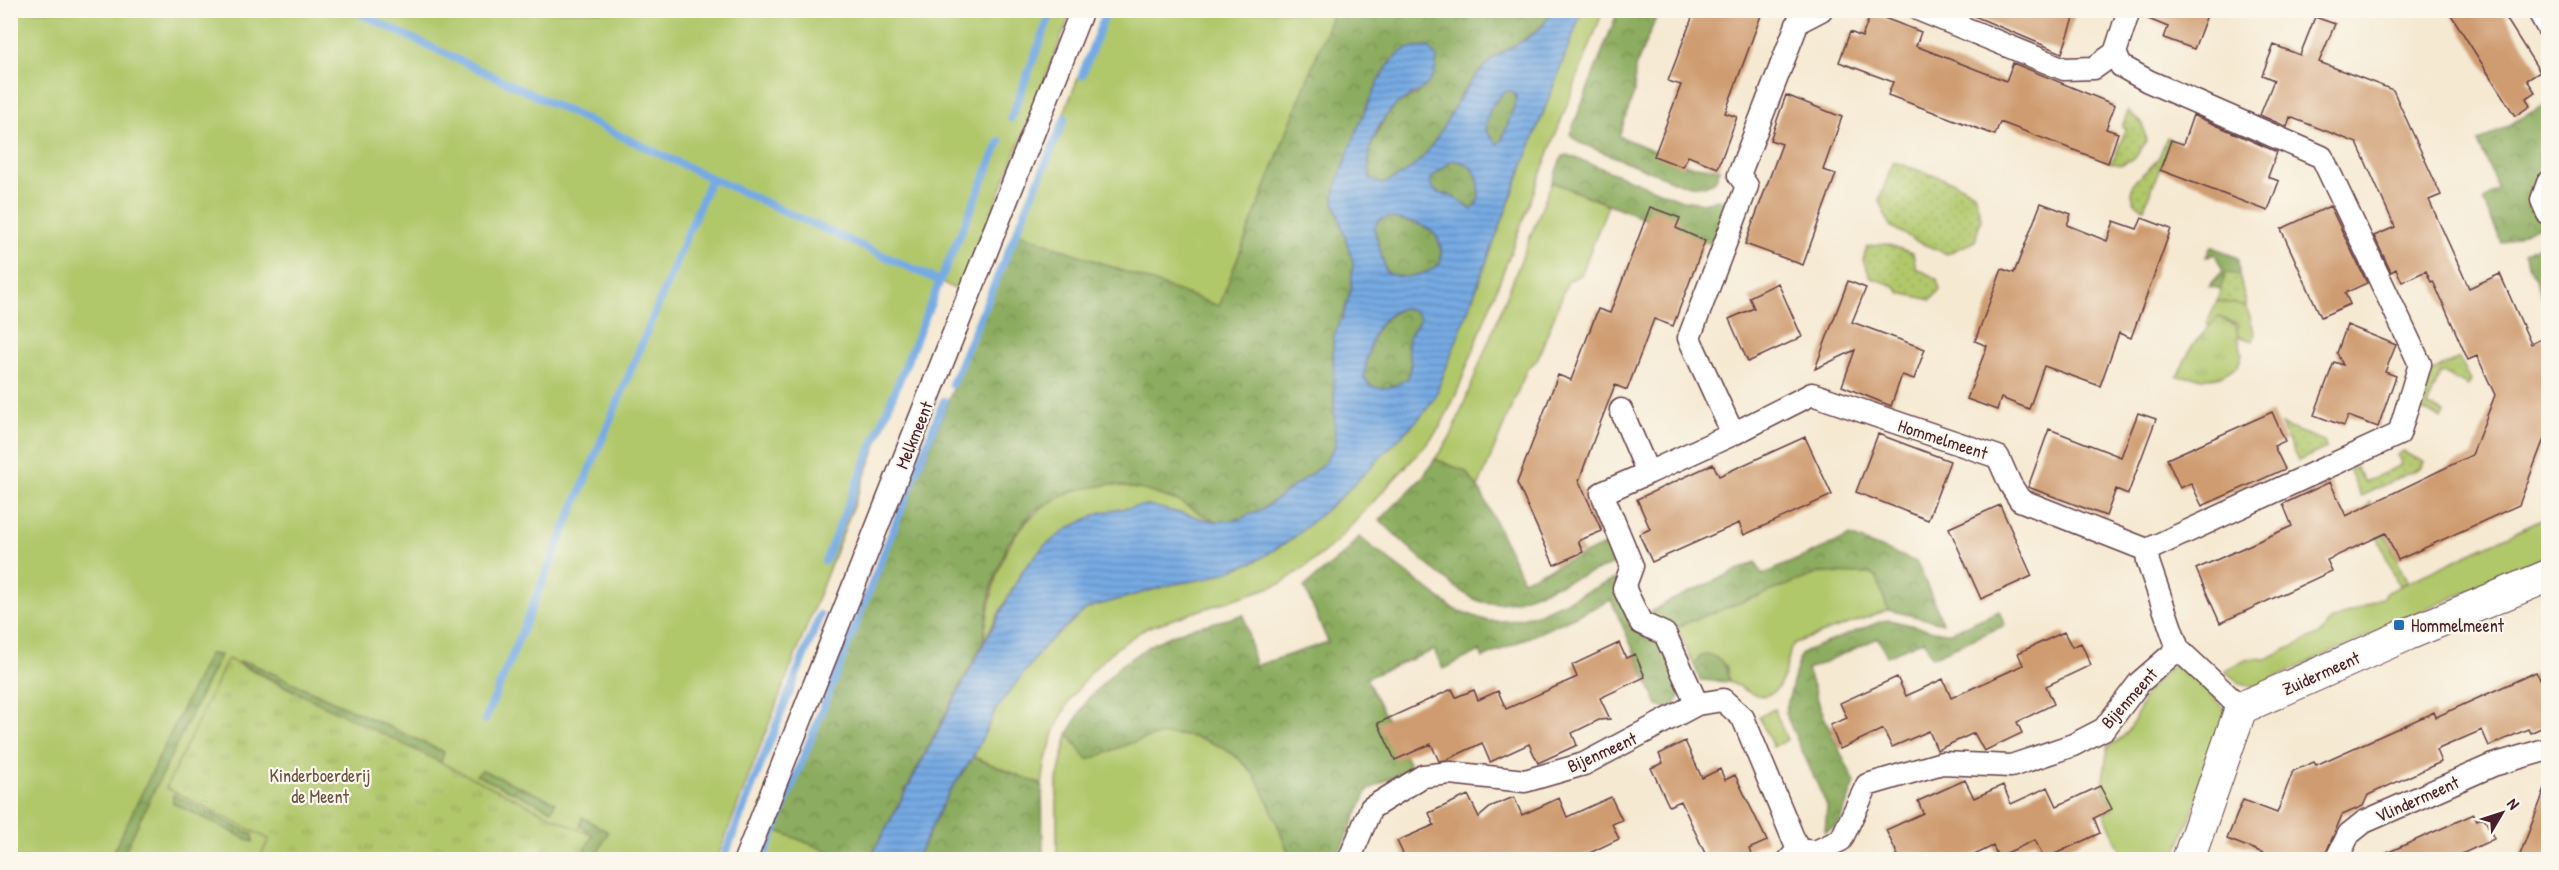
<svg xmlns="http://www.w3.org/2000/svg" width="2559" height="870" viewBox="0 0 2559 870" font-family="'Patrick Hand',sans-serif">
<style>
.grass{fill:#b0c76b;stroke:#7d734b;stroke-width:1.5}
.forest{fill:url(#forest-crowns);stroke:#6b6645;stroke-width:1.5}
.park{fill:url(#park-tufts);stroke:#7d734b;stroke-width:1.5}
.garden{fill:url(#garden-dots);stroke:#7d734b;stroke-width:1.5}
.water{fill:url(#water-rules);stroke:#606487;stroke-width:1.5;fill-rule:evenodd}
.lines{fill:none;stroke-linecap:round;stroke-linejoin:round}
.stream{stroke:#76aae3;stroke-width:8}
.building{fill:#cf9c71}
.street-casing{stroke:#643d44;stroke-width:25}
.secondary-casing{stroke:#643d44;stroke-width:34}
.street{stroke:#fff;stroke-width:22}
.secondary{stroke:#fff;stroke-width:32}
.poi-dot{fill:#1f6fb2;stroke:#fbf7ec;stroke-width:2}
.labels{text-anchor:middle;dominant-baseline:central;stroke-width:4.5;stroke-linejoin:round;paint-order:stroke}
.street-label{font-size:18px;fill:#4a1f2b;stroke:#fbf7ec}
.poi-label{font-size:18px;fill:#4a1f2b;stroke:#fbf7ec;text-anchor:start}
.park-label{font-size:18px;fill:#69513e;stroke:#fbf7ec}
</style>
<defs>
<pattern id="forest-crowns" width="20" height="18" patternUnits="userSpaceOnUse" patternTransform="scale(1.5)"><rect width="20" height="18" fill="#8cac5f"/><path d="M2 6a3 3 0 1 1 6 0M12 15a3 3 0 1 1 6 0" fill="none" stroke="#748b4f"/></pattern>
<pattern id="park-tufts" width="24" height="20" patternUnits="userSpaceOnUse" patternTransform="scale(1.5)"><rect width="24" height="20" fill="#b0c76b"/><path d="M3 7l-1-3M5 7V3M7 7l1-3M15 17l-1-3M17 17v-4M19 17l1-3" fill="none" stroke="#99aa5d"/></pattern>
<pattern id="garden-dots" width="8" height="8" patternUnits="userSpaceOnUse" patternTransform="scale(1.5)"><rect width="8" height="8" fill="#b0c76b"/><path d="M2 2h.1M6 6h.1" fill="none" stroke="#99aa5d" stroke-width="1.8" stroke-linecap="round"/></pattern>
<pattern id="water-rules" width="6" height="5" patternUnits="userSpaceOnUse" patternTransform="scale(1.5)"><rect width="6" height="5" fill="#76aae3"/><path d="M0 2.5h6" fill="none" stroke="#638ab8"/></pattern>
</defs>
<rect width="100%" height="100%" fill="#fbf7ec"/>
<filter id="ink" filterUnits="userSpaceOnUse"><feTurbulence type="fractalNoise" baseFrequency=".0167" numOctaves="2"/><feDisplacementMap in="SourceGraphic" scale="12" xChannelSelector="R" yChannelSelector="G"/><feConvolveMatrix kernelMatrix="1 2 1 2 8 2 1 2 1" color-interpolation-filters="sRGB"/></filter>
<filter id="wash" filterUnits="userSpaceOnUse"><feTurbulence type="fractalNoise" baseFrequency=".008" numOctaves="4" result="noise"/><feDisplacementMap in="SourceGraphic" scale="24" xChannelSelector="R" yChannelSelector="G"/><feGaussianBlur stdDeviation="1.35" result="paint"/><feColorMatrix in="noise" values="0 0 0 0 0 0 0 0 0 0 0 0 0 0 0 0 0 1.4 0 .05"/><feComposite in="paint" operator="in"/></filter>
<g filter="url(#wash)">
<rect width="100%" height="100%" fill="#f5e9d2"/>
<path class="grass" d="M10,11H1072L960,292L940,281L717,859H11Z
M1105,11H1334L1219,307L1016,232Z
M1582,11H1603L1456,395L1440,427L1425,446L1336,542L1308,565L1280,584L1146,628L1115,649L1091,672L1071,698L1056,727L1046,759L1042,785L973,757L997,708L1046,644L1088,608L1170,585L1209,578L1256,561L1292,539L1342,496L1423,414L1435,397Z
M1552,182L1608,205L1581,275L1568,281L1537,360L1527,369L1478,488L1465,471L1435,459L1451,436Z
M2217,300L2247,307L2255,335L2253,341L2235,335L2239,324L2218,317L2214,327L2207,324Z
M1110,484L1144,490L1178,501L1217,522L1147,505L1023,570L983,642C994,575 1002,522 1070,492C1082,487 1098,486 1110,484Z
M2548,517V555L2254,687L2241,684L2225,671L2243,661L2254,658L2266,659L2320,634L2330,621L2382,598L2387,592Z
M1819,573L1870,574L1877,578L1888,610L1795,643L1791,648C1786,668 1782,706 1751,693C1744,690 1737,685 1729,682L1727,666L1700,657L1694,665L1676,627Z
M2174,664H2181L2194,674L2230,715L2174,859H2124L2104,813L2113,809L2102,785L2108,747C2136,730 2130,726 2143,700C2149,686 2163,674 2174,664Z
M1774,709L1787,740L1773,747L1759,717Z
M1068,734L1088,759C1110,752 1135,739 1157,736C1197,731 1239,748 1259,783C1272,807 1281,835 1291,859L1057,860V780Z
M776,830L847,859L764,860Z"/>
<path class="forest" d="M1334,11H1551L1549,18L1536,32L1491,60L1461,94L1440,137L1418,164L1395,180L1382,184L1371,179L1367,166L1371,146L1385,117L1399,102L1417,95L1405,50L1334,201L1353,262L1351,290L1343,316L1333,338L1335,446L1323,465L1264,508L1240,519L1217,522L1178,501L1144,490L1110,484L1072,491L1034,511L1008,543L991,589L983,642L870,859H847L776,830L1016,232L1219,306Z
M1618,11H1659L1635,68L1634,93L1619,136L1688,165L1720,169L1715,181L1705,186L1681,184L1578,142L1570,134Z
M1505,91H1512L1516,95V101L1502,140L1497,144L1486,131C1487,112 1491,104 1505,91Z
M2548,103V141L2539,169L2534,201L2543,224L2502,243L2483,201L2498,188L2478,142Z
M1568,155L1682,200L1703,203L1721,199L1725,203L1726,210L1711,244L1552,182L1562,156Z
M1453,160C1460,162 1467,163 1472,168C1481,178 1482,202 1472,210L1452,196L1439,193L1431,187V179L1444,166Z
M1388,217C1418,223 1447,226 1440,264C1426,275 1402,282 1386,272L1374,227L1379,220Z
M2548,240V309L2524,253Z
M2211,246L2238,258L2239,275L2226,274L2221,289L2209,286L2223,271L2215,254L2206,257Z
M1402,308L1413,310L1421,318L1408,348L1411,363L1408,378C1395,387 1386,390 1371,387L1364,377C1369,348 1371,321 1402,308Z
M1435,459L1465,471L1481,492L1523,580L1614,541L1619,562L1515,601C1504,603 1493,604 1482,602C1459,597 1399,538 1380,520L1422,478Z
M1850,536L1917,562L1943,623L1888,610L1877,578L1870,574L1819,573L1670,629L1645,615L1670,601L1756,562L1762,575Z
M1359,537L1454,609L1488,621H1509L1537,614L1615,579L1661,642L1681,693C1678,701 1675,707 1667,709L1658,705L1611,600L1483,658L1480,651L1443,669L1434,650L1366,678L1411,767L1368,790L1336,859H1291C1281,835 1272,807 1259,783C1239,748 1197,730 1157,736C1135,739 1110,752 1088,760L1068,734L1087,700L1120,666L1152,644L1187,629L1244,615L1255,666L1328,642L1304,587L1347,551Z
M1999,611L2005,625L1932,657L1924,640L1887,656L1878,638L1807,670L1826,722L1855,783L1839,824L1825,832L1827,806L1785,713L1800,656L1805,651L1882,621L1890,620L1939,632H1951Z
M209,654L220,655L121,859H110Z
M1706,655C1723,656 1727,667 1729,682L1700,680L1694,665L1699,657Z
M238,662L250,663L444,752L440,765Z
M973,757L1042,785L1043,859L916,860L948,794Z
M482,770L555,802L552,810L476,775Z
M173,795L253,835V842L173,803Z
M582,817L608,832L595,859H581L593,834L580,826Z"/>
<path class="park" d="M2218,317L2236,325L2242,354L2238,366L2217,378L2177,377L2192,346Z
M228,659L592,836L580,859H259L269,839L166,788Z"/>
<path class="garden" d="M2128,111L2143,124L2146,142L2135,158L2120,165L2109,162L2115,156L2126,129L2122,127Z
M2167,137L2171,140L2144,208L2135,203C2124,178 2145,177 2157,160C2161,154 2164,144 2167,137Z
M1893,162L1954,182L1974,193L1981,218L1975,241L1947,254L1916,241L1890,226L1879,201Z
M1886,244L1913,253L1916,268L1937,279L1940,290L1931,300L1900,293L1895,286L1871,278L1863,260L1867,247Z
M2226,273L2239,275L2247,307L2217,300Z
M2459,358L2471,380L2468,386L2441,372L2427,406L2444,413L2442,418L2414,407L2422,376Z
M2281,425L2324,441L2326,448L2298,461Z
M2403,452L2424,462L2422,467L2361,496L2349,469L2356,467L2365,482L2401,465L2398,455Z
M2370,502L2407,582L2399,586L2365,509Z"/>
<path class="water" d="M1551,11H1582L1435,397L1423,414L1342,496L1292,539L1256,561L1209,578L1170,585L1088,608L1046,644L997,708L973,757L948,794L916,859H870L1023,570L1043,547L1069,528L1101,512L1147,505L1217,522L1240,519L1264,508L1323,465L1335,446L1333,338L1343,316L1351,290L1353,262L1334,201L1335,189C1347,159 1377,62 1405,50C1412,47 1422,48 1429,47L1437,58C1436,65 1435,75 1431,80C1420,94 1408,95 1397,104C1377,122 1363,153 1371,179L1382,184C1439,164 1441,115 1476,76C1481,70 1486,64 1492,59C1513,44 1542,37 1551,11ZM1505,91H1512L1516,95V101L1502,140L1497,144L1486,131C1487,112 1491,104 1505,91ZM1453,160C1460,162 1467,163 1472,168C1481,178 1482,202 1472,210L1452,196L1439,193L1431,186V179L1444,166ZM1388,217C1418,223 1448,227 1440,264C1426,275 1402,282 1386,272L1374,228L1379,220ZM1402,308L1413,310L1421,318L1409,336L1408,348L1411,363L1408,378C1395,387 1386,390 1371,387L1364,377C1369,348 1371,320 1402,308Z"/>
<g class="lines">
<path class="stream" d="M352,10L711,178L940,281L1000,141
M1082,75L1107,10
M1011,118L1052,10
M952,384L1065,118
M825,561L940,281
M485,720L711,178
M10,858L13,860
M723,860L820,615
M763,860L944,401"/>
</g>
<g id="blocks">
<path class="building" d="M1695,10H1763L1725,113L1737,117L1718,168L1688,156L1683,167L1654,156L1681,85L1668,81Z
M1960,10H2077L2062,53Z
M2142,10H2209L2194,49L2164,38L2168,27L2141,16Z
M2448,10H2501L2540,72L2527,80L2535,92L2526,98L2530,106L2515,116Z
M1871,13L1921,32L1916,46L2006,81L2013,63L2115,105L2106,129L2118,133L2108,163L2000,122L1995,135L1888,95L1893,82L1839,62L1850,32L1862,37Z
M2315,17L2335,24L2319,62L2393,90L2441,195L2429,200L2469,288L2500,274L2531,344L2543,338L2548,349V428L2519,505L2398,560L2386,533L2327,560L2332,571L2220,623L2196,569L2292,526L2283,504L2330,482L2346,516L2472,455L2495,395L2477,356L2468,360L2433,281L2431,282L2426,271L2402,282L2396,269L2391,272L2374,236L2395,227L2357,143L2290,117L2287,127L2260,115L2274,80L2262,75L2274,45L2300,55Z
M1786,95L1842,117L1823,170L1836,174L1803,265L1745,244L1782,144L1770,140Z
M2193,115L2277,152L2268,177L2279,181L2268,211L2160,170L2171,140L2183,144Z
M2041,203L2071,214L2067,225L2107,241L2114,221L2137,229L2142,218L2171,229L2131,338L2119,333L2100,386L2044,366L2029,409L2001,398L1997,410L1967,399L1987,346L1975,341L2002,269L2014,273Z
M2330,206L2367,283L2345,293L2350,304L2321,317L2281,229Z
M1650,207L1680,218L1676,228L1705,241L1673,326L1654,319L1627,390L1615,385L1594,439L1579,481L1602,531L1578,541L1583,552L1554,565L1517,483L1558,375L1571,380L1598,309L1610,313Z
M1848,281L1866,288L1852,322L1925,349L1914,379L1902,375L1891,406L1842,386L1855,350L1815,369Z
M1778,283L1802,337L1748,362L1729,319L1754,308L1749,297Z
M2347,325L2396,345L2385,372L2396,376L2378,427L2348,416L2344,426L2314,415L2334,362L2343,365L2337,353Z
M2272,412L2285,441L2274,446L2285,469L2202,506L2191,483L2180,488L2167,459Z
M2138,413L2156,419L2128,494L2116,489L2106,516L2028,487L2049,429L2121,457Z
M1878,434L1950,461L1928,520L1856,492Z
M1805,437L1832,495L1744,535L1739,523L1652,562L1639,534L1650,529L1637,499L1713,464L1719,476Z
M2000,505L2032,576L1981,599L1949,528Z
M2064,632L2072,647L2081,643L2091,665L2046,686L2054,704L2017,722L2022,733L1984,751L1974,733L1937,750L1929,731L1892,747L1883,729L1840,749L1830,725L1847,718L1840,703L1897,677L1906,696L1943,679L1951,698L2023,665L2018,653Z
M1619,643L1626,658L1635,654L1645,677L1600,698L1610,719L1599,720L1572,733L1577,745L1538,763L1529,744L1490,762L1482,743L1446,760L1439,761L1431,744L1395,760L1378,723L1452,689L1456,697L1474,690L1478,700L1498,691L1506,709L1577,677L1572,665Z
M2536,672L2540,679L2548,675V725L2530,733L2528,729L2489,746L2482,730L2436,750L2441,762L2368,795L2363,806L2342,815L2323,860H2264L2266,854L2227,839L2243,800L2277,813L2293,771L2314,762L2316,765L2434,712L2436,717Z
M1685,741L1702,778L1720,769L1725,780L1735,775L1767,841L1749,849L1753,860H1708L1681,801L1669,806L1651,768L1663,763L1659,754Z
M1965,780L1974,798L2003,785L2011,804L2048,787L2057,806L2100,786L2112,809L2094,818L2100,833L2044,859L2035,840L1998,857L1993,846L1964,860H1900L1886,830L1923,813L1918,801Z
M2547,784L2548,860H2518Z
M1468,795L1479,817L1492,806L1514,797L1522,815L1559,798L1567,817L1611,797L1622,820L1612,824L1619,839L1575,860H1406L1397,841L1434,825L1429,813Z
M2474,814L2477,820L2484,817L2494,839L2449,860H2371Z"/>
</g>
</g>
<g filter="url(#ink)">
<use href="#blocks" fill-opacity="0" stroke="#643d44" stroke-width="1.5"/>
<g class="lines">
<g class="street-casing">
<path id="street" d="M1821,10L1798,22L1739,175L1747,186L1689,338L1733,434L1812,394L1998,457L2010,484L2020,500L2147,550L2399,434L2420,364L2322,157L2148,81L2121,66L2115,53
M1920,10L2064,69L2094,68L2115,53L2129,10
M2538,10L2548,28
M2548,183L2542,200L2548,214
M1621,410L1648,473L1733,434
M1648,473L1602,493L1632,566L1624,588L1641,623L1665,634L1697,704
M2147,550L2148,562L2178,649L2241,708
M745,860L1082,10
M1349,860L1371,808L1423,776L1450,773L1525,781L1584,764L1697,704L1723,700L1743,718L1798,850
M1789,860L1798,850L1815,852L1841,840L1867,785L1942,763L2011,766L2073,745L2104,729L2139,683L2178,649
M2336,860L2349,834L2364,822L2493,765L2548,749"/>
</g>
<g class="secondary-casing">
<path id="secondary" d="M2188,860L2241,708L2408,634L2548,576"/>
</g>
<use href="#street" class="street"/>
<use href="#secondary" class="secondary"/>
</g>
</g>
<rect class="poi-dot" x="2393" y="619" width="12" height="12" rx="3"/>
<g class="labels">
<g class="street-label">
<text transform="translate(914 435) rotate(-68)">Melkmeent</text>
<text transform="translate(1943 439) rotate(18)">Hommelmeent</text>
<text transform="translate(2321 673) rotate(-24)">Zuidermeent</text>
<text transform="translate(2129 698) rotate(-48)">Bijenmeent</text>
<text transform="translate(1602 752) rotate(-24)">Bijenmeent</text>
<text transform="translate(2417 799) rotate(-24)">Vlindermeent</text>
</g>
<g class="poi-label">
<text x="2411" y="625">Hommelmeent</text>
</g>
<g class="park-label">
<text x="320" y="775">Kinderboerderij<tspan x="320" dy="21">de Meent</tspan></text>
</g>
</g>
<rect width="2559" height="870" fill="none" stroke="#fbf7ec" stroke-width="36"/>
<g transform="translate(2502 813) rotate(51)" stroke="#fbf7ec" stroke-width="4.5" paint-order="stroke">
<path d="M0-4.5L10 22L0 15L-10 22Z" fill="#4a1f2b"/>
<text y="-9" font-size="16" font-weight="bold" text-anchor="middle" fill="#4a1f2b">N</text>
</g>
</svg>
